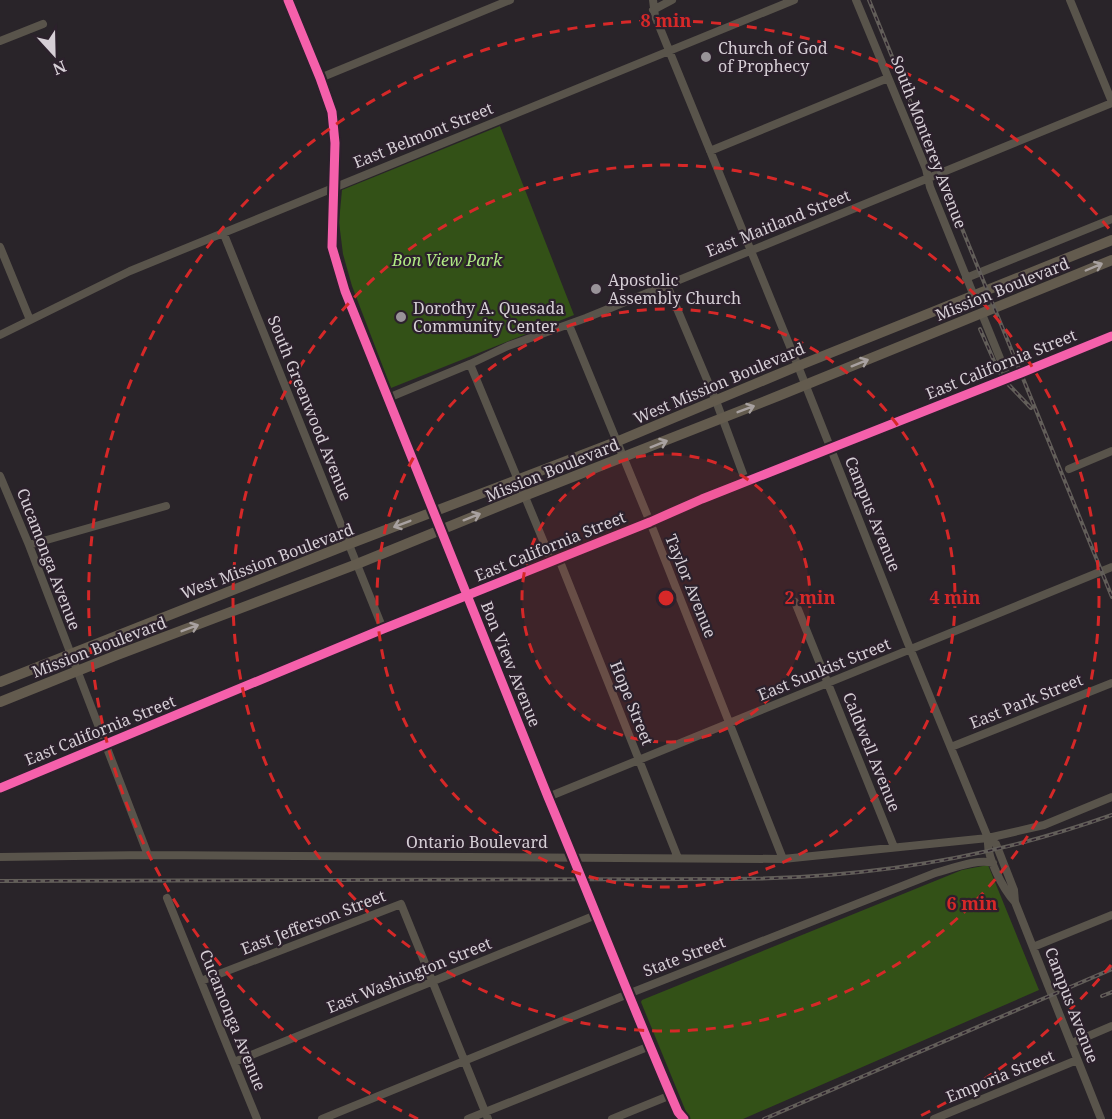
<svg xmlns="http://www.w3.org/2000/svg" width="1112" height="1119" viewBox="0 0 1112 1119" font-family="'Noto Serif',serif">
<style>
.green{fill:#335117}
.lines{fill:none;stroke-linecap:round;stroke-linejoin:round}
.minor{stroke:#59544b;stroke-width:8}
.major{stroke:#635b4e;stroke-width:10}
.rail-casing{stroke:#625e59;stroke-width:4}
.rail{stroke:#2c212c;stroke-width:1.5;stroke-dasharray:4.5;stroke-linecap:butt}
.cycleway-casing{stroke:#2c212c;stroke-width:13}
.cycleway{stroke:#f560ab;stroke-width:9}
.oneway{stroke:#a8a1a0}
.ring{fill:none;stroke:#d62828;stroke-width:3;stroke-dasharray:10 8}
.poi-dot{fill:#999399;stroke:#2c212c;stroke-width:2}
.labels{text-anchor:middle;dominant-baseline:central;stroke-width:4.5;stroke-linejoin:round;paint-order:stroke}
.poi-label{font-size:16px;fill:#d6cfd6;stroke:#2c212c;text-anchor:start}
.street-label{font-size:16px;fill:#d6cfd6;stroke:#2c212c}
.park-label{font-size:16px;font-style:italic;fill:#b0ea84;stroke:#2c212c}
.centre{fill:#d62828;stroke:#2c212c;stroke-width:3}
.ring-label{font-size:18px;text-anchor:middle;font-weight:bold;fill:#d62828;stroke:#2c212c;stroke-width:4.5;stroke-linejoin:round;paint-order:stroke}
</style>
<rect width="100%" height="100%" fill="#292429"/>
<path class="green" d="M500,126L574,315L391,388L352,286L343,254L339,222L342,190Z
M988,865L1039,990L743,1119H689L641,1002L642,1000L962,870Z"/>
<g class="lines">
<path class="minor" d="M288,0L320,78L332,112L335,143L332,247L345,291L548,797C592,902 633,1008 678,1112L684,1119
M653,0L655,16L798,366L907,641L988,838C986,857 1003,889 1015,902
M856,0L926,169L930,187L974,296
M1070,0L1112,102
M653,10L672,0
M0,41L43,24
M320,78L510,0
M710,151L888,78
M223,232L383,629
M0,247L30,320
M966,278L1112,219
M667,285L716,401L746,482
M982,314L1008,378
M569,325L650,522L783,859
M0,335L130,271L794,0
M470,364L552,562
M388,398L470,364L508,346L586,318L1112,103
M1069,469L1112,451
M0,476L29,545L148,855
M29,545L166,506
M559,559L678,858
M795,602L894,847
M951,747L1112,683
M0,788L383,629L650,522L702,499L1021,373L1112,336
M548,797L1112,567
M988,838L996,844L1014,890L1015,902L1101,1119
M0,857L148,855L783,859L988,838L1044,825L1112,797
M167,898L257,1119
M1033,947L1112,915
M201,981L401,904L488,1119
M1072,1043L1112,1026
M234,1062L596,915
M322,1119L628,994L935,873C951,869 978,858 993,863
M468,1119L650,1046
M612,1119L671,1095
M934,1119L1077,1060"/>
<path class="major" d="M0,682L349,544L616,442L798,366L1112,240
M0,702L117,655L357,564L524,496L778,396L1112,260"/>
<g class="rail-casing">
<path id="rail" d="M869,0L1112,597
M980,329L998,370L1008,384L1031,408
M0,881L736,879C866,878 989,859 1112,815
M1102,996L1112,992
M764,1119L1112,969"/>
</g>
<use href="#rail" class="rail"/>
<g class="cycleway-casing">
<path id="cycleway" d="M288,0L320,78L332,112L335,143L332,247L345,291L548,797C592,902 633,1008 678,1112L684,1119
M0,788L383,629L650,522L702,499L1021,373L1112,336"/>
</g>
<use href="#cycleway" class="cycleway"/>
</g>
<defs><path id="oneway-shaft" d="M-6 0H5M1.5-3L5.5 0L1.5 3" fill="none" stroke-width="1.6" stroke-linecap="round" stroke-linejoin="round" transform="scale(1.5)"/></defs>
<g class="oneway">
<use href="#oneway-shaft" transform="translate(1094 267) rotate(-23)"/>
<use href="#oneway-shaft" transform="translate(860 363) rotate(-22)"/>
<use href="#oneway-shaft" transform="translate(746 409) rotate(-21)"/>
<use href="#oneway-shaft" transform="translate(659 444) rotate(-22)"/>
<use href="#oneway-shaft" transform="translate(472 517) rotate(-22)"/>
<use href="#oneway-shaft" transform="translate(402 524) rotate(159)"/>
<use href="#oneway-shaft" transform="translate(190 628) rotate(-21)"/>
</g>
<circle cx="666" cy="598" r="144" fill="#d62828" fill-opacity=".12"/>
<g class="ring">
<circle cx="666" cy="598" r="144"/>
<circle cx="666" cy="598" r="289"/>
<circle cx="666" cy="598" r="433"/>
<path d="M1111 965A577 577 0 0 1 914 1119M418 1119A577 577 0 1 1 1111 231"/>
</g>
<g class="poi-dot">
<circle cx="706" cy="57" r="6"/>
<circle cx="596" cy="289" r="6"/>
<circle cx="401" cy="317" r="6"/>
</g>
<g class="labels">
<g class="poi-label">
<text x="718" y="48">Church of God<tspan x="718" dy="18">of Prophecy</tspan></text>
<text x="608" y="280">Apostolic<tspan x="608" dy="18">Assembly Church</tspan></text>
<text x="413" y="308">Dorothy A. Quesada<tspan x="413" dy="18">Community Center</tspan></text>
</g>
<g class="street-label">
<text transform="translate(423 135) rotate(-22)">East Belmont Street</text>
<text transform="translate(929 142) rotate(69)">South Monterey Avenue</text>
<text transform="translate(778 223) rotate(-22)">East Maitland Street</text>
<text transform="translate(1002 289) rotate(-22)">Mission Boulevard</text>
<text transform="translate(1001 364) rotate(-22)">East California Street</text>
<text transform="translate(719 383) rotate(-23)">West Mission Boulevard</text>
<text transform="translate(310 408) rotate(68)">South Greenwood Avenue</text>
<text transform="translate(552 470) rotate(-22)">Mission Boulevard</text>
<text transform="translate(873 514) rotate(68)">Campus Avenue</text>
<text transform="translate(550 546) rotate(-22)">East California Street</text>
<text transform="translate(49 559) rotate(69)">Cucamonga Avenue</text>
<text transform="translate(267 561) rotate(-21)">West Mission Boulevard</text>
<text transform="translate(691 586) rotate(68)">Taylor Avenue</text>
<text transform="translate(99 647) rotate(-21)">Mission Boulevard</text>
<text transform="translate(511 664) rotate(68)">Bon View Avenue</text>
<text transform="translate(824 669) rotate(-22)">East Sunkist Street</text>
<text transform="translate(1026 701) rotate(-22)">East Park Street</text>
<text transform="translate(632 703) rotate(68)">Hope Street</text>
<text transform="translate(100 730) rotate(-22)">East California Street</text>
<text transform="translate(872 752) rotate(68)">Caldwell Avenue</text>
<text x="477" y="842">Ontario Boulevard</text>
<text transform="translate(313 922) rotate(-21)">East Jefferson Street</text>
<text transform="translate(684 956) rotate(-21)">State Street</text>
<text transform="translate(409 975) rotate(-22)">East Washington Street</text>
<text transform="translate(1072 1005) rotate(69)">Campus Avenue</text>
<text transform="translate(233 1020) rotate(68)">Cucamonga Avenue</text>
<text transform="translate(1000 1076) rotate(-22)">Emporia Street</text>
</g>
<g class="park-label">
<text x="447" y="260">Bon View Park</text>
</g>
</g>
<circle cx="666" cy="598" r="9" class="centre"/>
<g class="ring-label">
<text x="666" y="27">8 min</text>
<text x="810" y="604">2 min</text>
<text x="955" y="604">4 min</text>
<text x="972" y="910">6 min</text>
</g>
<g transform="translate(54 54) rotate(158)" stroke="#2c212c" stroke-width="4.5" paint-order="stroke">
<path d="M0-4.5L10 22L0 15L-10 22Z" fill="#d6cfd6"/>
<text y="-9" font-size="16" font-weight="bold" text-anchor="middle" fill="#d6cfd6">N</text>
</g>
</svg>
